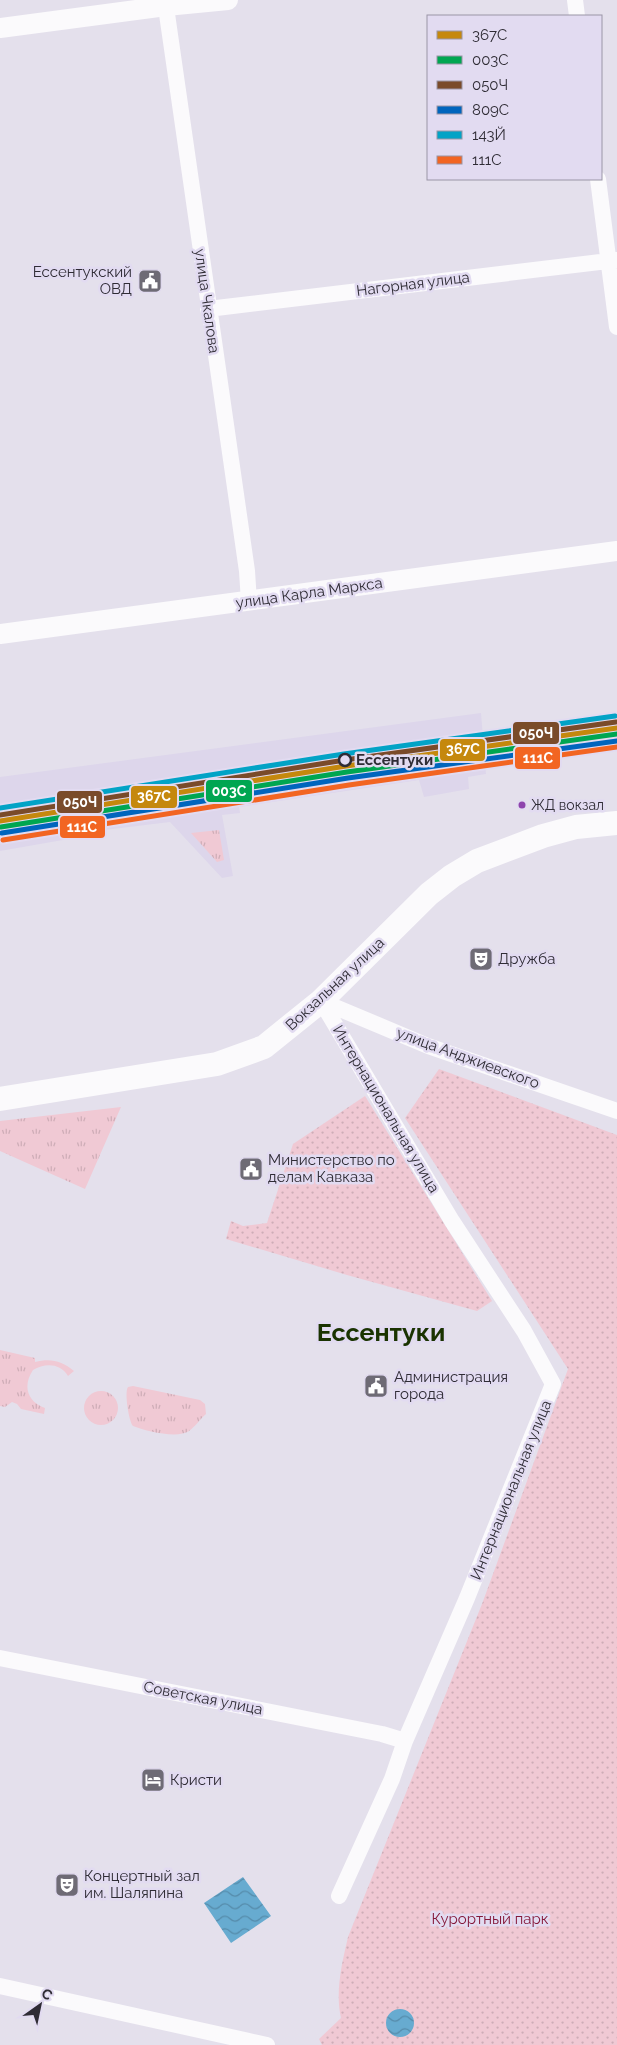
<svg xmlns="http://www.w3.org/2000/svg" width="617" height="2045" viewBox="0 0 617 2045" font-family="Raleway,sans-serif">
<style>
.built{fill:#ddd6eb}
.grass{fill:url(#grass-tufts)}
.park{fill:url(#park-dots)}
.water{fill:url(#water-waves)}
.lines{fill:none;stroke-linecap:round;stroke-linejoin:round}
.minor{stroke:#fbfafc;stroke-width:16}
.tertiary{stroke:#fbfafc;stroke-width:20}
.secondary{stroke:#fbfafc;stroke-width:24}
.rail-casing{stroke:#c6c6c8;stroke-width:5.5}
.rail{stroke:#e2dbf1;stroke-width:4;stroke-dasharray:11;stroke-linecap:butt}
.rail-1-casing{stroke:#e2dbf1;stroke-width:9}
.rail-2-casing{stroke:#e2dbf1;stroke-width:9}
.rail-3-casing{stroke:#e2dbf1;stroke-width:9}
.rail-4-casing{stroke:#e2dbf1;stroke-width:9}
.rail-5-casing{stroke:#e2dbf1;stroke-width:9}
.rail-6-casing{stroke:#e2dbf1;stroke-width:9}
.rail-1{stroke:#c5880d;stroke-width:5}
.rail-2{stroke:#00a651;stroke-width:5}
.rail-3{stroke:#7a4b2a;stroke-width:5}
.rail-4{stroke:#0065bd;stroke-width:5}
.rail-5{stroke:#02a3c6;stroke-width:5}
.rail-6{stroke:#f26522;stroke-width:5}
.stop-dot{fill:#e2dbf1;stroke:#2f2c35;stroke-width:2.5}
.bus-dot{fill:#8e44ad;stroke:#e2dbf1;stroke-width:2}
.labels{text-anchor:middle;dominant-baseline:central;stroke-width:5;stroke-linejoin:round;paint-order:stroke}
.bus-label{font-size:14px;fill:#2f2c35;stroke:#e2dbf1;text-anchor:start}
.poi-label{font-size:15px;fill:#2f2c35;stroke:#e2dbf1;text-anchor:start}
.street-label{font-size:15px;fill:#2f2c35;stroke:#e2dbf1}
.stop-label{font-size:15px;font-weight:bold;fill:#2f2c35;stroke:#e2dbf1;text-anchor:start}
.park-label{font-size:15px;fill:#84183a;stroke:#e2dbf1}
.town-label{font-size:25px;font-weight:bold;fill:#1a3301;stroke:#e2dbf1}
.line-badge{stroke:#e2dbf1;stroke-width:2}
.badge-label{font-size:14px;text-anchor:middle;font-weight:bold;fill:#fff}
</style>
<defs>
<pattern id="grass-tufts" width="24" height="20" patternUnits="userSpaceOnUse" patternTransform="scale(1.25)"><rect width="24" height="20" fill="#f0c9d4"/><path d="M3 7l-1-3M5 7V3M7 7l1-3M15 17l-1-3M17 17v-4M19 17l1-3" fill="none" stroke="#ceadb7"/></pattern>
<pattern id="park-dots" width="8" height="8" patternUnits="userSpaceOnUse" patternTransform="scale(1.25)"><rect width="8" height="8" fill="#f0c9d4"/><path d="M2 2h.1M6 6h.1" fill="none" stroke="#ceadb7" stroke-width="1.8" stroke-linecap="round"/></pattern>
<pattern id="water-waves" width="16" height="10" patternUnits="userSpaceOnUse" patternTransform="scale(1.25)"><rect width="16" height="10" fill="#67abd0"/><path d="M0 5q4-4 8 0t8 0" fill="none" stroke="#558baa"/></pattern>
</defs>
<rect width="100%" height="100%" fill="#e4e0ec"/>
<path class="built" d="M481,713L486,774L468,777L469,789L424,797L419,780L239,807L240,813L222,815L233,876L222,878L170,822L80,833V837L0,851V777Z"/>
<path class="grass" d="M219,830L224,860L217,862L191,833Z
M121,1107L85,1189L0,1151V1121Z
M0,1350L35,1358V1362C51,1358 62,1361 74,1371L68,1376C60,1363 45,1363 33,1370C23,1385 26,1401 45,1408L44,1414L21,1409L17,1404L12,1402L5,1407L0,1406Z
M133,1386L200,1400L205,1404L206,1414C200,1419 195,1427 189,1431C178,1439 145,1431 133,1426C129,1422 124,1392 128,1387Z
M84 1408a17 17 0 1 1 34 0a17 17 0 1 1-34 0Z"/>
<path class="park" d="M439,1069L617,1135V2045H322L319,2039L341,2018C335,1992 342,1963 348,1937L482,1604L568,1369L405,1118Z
M365,1096L492,1301L477,1311L347,1275L226,1239L231,1221L243,1226L267,1223L293,1144Z"/>
<path class="water" d="M243,1877L271,1916L231,1943L204,1903Z
M386 2023a14 14 0 1 1 28 0a14 14 0 1 1-28 0Z"/>
<g class="lines">
<path class="minor" d="M165,0L247,571L249,602
M575,0L577,16
M598,179L617,327
M208,309L617,260
M321,1001L452,1221L524,1331L553,1384L467,1598L405,1741L392,1779L339,1896
M321,1001L428,1046L617,1111
M0,1658L382,1734L405,1741
M0,1986L267,2045"/>
<path class="tertiary" d="M0,28L166,6L228,0
M0,634L617,551"/>
<path class="secondary" d="M0,1099L217,1064L264,1047L321,1001L429,894L452,876L477,861L543,836L576,827L617,823"/>
<g class="rail-casing">
<path id="rail" d="M533,756L617,744"/>
</g>
<use href="#rail" class="rail"/>
<g class="rail-1-casing">
<path id="rail-1" d="M0,821L346,766L617,728"/>
</g>
<g class="rail-2-casing">
<path id="rail-2" d="M1,827L347,772L617,734"/>
</g>
<g class="rail-3-casing">
<path id="rail-3" d="M0,815L345,760L616,722"/>
</g>
<g class="rail-4-casing">
<path id="rail-4" d="M2,833L348,778L617,741"/>
</g>
<g class="rail-5-casing">
<path id="rail-5" d="M0,808L344,754L615,716"/>
</g>
<g class="rail-6-casing">
<path id="rail-6" d="M3,840L349,785L617,747"/>
</g>
<use href="#rail-1" class="rail-1"/>
<use href="#rail-2" class="rail-2"/>
<use href="#rail-3" class="rail-3"/>
<use href="#rail-4" class="rail-4"/>
<use href="#rail-5" class="rail-5"/>
<use href="#rail-6" class="rail-6"/>
</g>
<defs>
<g id="civic-square" transform="scale(1.25)"><rect x="-9" y="-9" width="18" height="18" rx="4" fill="#6e6b75" stroke="#e2dbf1"/><path d="M-.6-6.5H3V-4.5H.6V-3L4-1V1h2V6H-6V1h2V-1L-.6-3ZM-1.2 2.5V6h2.4V2.5Z" fill="#fff"/></g>
<g id="theatre-square" transform="scale(1.25)"><rect x="-9" y="-9" width="18" height="18" rx="4" fill="#6e6b75" stroke="#e2dbf1"/><path d="M-5-5.5Q0-4 5-5.5V0Q5 5 0 6Q-5 5-5 0ZM-3.3-2.5H-1v1.5H-3.3ZM1-2.5H3.3v1.5H1ZM-2.8 1Q0 5.5 2.8 1Z" fill="#fff"/></g>
<g id="hotel-square" transform="scale(1.25)"><rect x="-9" y="-9" width="18" height="18" rx="4" fill="#6e6b75" stroke="#e2dbf1"/><path d="M-6-4.5h1.5V1H6V5H4.5V3h-9V5H-6ZM-4 0a1.8 1.8 0 1 1 3.6 0ZM.5 0V-2.5h3Q6-2.5 6 0Z" fill="#fff"/></g>
</defs>
<g fill-rule="evenodd">
<use href="#civic-square" x="150" y="281"/>
<use href="#theatre-square" x="481" y="959"/>
<use href="#civic-square" x="251" y="1169"/>
<use href="#civic-square" x="376" y="1386"/>
<use href="#hotel-square" x="153" y="1780"/>
<use href="#theatre-square" x="67" y="1885"/>
</g>
<circle class="stop-dot" cx="345" cy="760" r="6"/>
<circle class="bus-dot" cx="522" cy="805" r="4.5"/>
<g class="labels">
<g class="bus-label">
<text x="531" y="805">ЖД вокзал</text>
</g>
<g class="poi-label">
<text x="132" y="272" text-anchor="end">Ессентукский<tspan x="132" dy="17">ОВД</tspan></text>
<text x="498" y="959">Дружба</text>
<text x="268" y="1160">Министерство по<tspan x="268" dy="17">делам Кавказа</tspan></text>
<text x="394" y="1377">Администрация<tspan x="394" dy="17">города</tspan></text>
<text x="170" y="1780">Кристи</text>
<text x="84" y="1876">Концертный зал<tspan x="84" dy="17">им. Шаляпина</tspan></text>
</g>
<g class="street-label">
<text transform="translate(413 284) rotate(-7)">Нагорная улица</text>
<text transform="translate(207 301) rotate(82)">улица Чкалова</text>
<text transform="translate(309 593) rotate(-8)">улица Карла Маркса</text>
<text transform="translate(335 984) rotate(-43)">Вокзальная улица</text>
<text transform="translate(468 1058) rotate(20)">улица Анджиевского</text>
<text transform="translate(386 1109) rotate(59)">Интернациональная улица</text>
<text transform="translate(511 1490) rotate(-68)">Интернациональная улица</text>
<text transform="translate(203 1698) rotate(11)">Советская улица</text>
</g>
<g class="stop-label">
<text x="356" y="760">Ессентуки</text>
</g>
<g class="park-label">
<text x="490" y="1919">Курортный парк</text>
</g>
<g class="town-label">
<text x="381" y="1332">Ессентуки</text>
</g>
</g>
<g class="line-badge">
<rect x="512" y="721" width="48" height="24" rx="5" fill="#7a4b2a"/>
<rect x="439" y="738" width="47" height="24" rx="5" fill="#c5880d"/>
<rect x="514" y="746" width="47" height="24" rx="5" fill="#f26522"/>
<rect x="205" y="779" width="48" height="24" rx="5" fill="#00a651"/>
<rect x="130" y="785" width="48" height="24" rx="5" fill="#c5880d"/>
<rect x="56" y="790" width="47" height="24" rx="5" fill="#7a4b2a"/>
<rect x="59" y="815" width="47" height="24" rx="5" fill="#f26522"/>
</g>
<g class="badge-label">
<text x="536" y="738">050Ч</text>
<text x="463" y="754">367С</text>
<text x="538" y="763">111С</text>
<text x="229" y="796">003С</text>
<text x="154" y="801">367С</text>
<text x="80" y="807">050Ч</text>
<text x="82" y="832">111С</text>
</g>
<rect x="427" y="15" width="175" height="165" fill="#e2dbf1" stroke="#9a95a6"/>
<rect x="437" y="31" width="25" height="8" fill="#c5880d" stroke="#9a95a6"/>
<text x="472" y="40" font-size="15" fill="#2f2c35">367С</text>
<rect x="437" y="56" width="25" height="8" fill="#00a651" stroke="#9a95a6"/>
<text x="472" y="65" font-size="15" fill="#2f2c35">003С</text>
<rect x="437" y="81" width="25" height="8" fill="#7a4b2a" stroke="#9a95a6"/>
<text x="472" y="90" font-size="15" fill="#2f2c35">050Ч</text>
<rect x="437" y="106" width="25" height="8" fill="#0065bd" stroke="#9a95a6"/>
<text x="472" y="115" font-size="15" fill="#2f2c35">809С</text>
<rect x="437" y="131" width="25" height="8" fill="#02a3c6" stroke="#9a95a6"/>
<text x="472" y="140" font-size="15" fill="#2f2c35">143Й</text>
<rect x="437" y="156" width="25" height="8" fill="#f26522" stroke="#9a95a6"/>
<text x="472" y="165" font-size="15" fill="#2f2c35">111С</text>
<g transform="translate(40 2005) rotate(33)" stroke="#e2dbf1" stroke-width="4" paint-order="stroke">
<path d="M0-4L9 19L0 12L-9 19Z" fill="#2f2c35"/>
<text y="-8" font-size="14" font-weight="bold" text-anchor="middle" fill="#2f2c35">С</text>
</g>
</svg>
